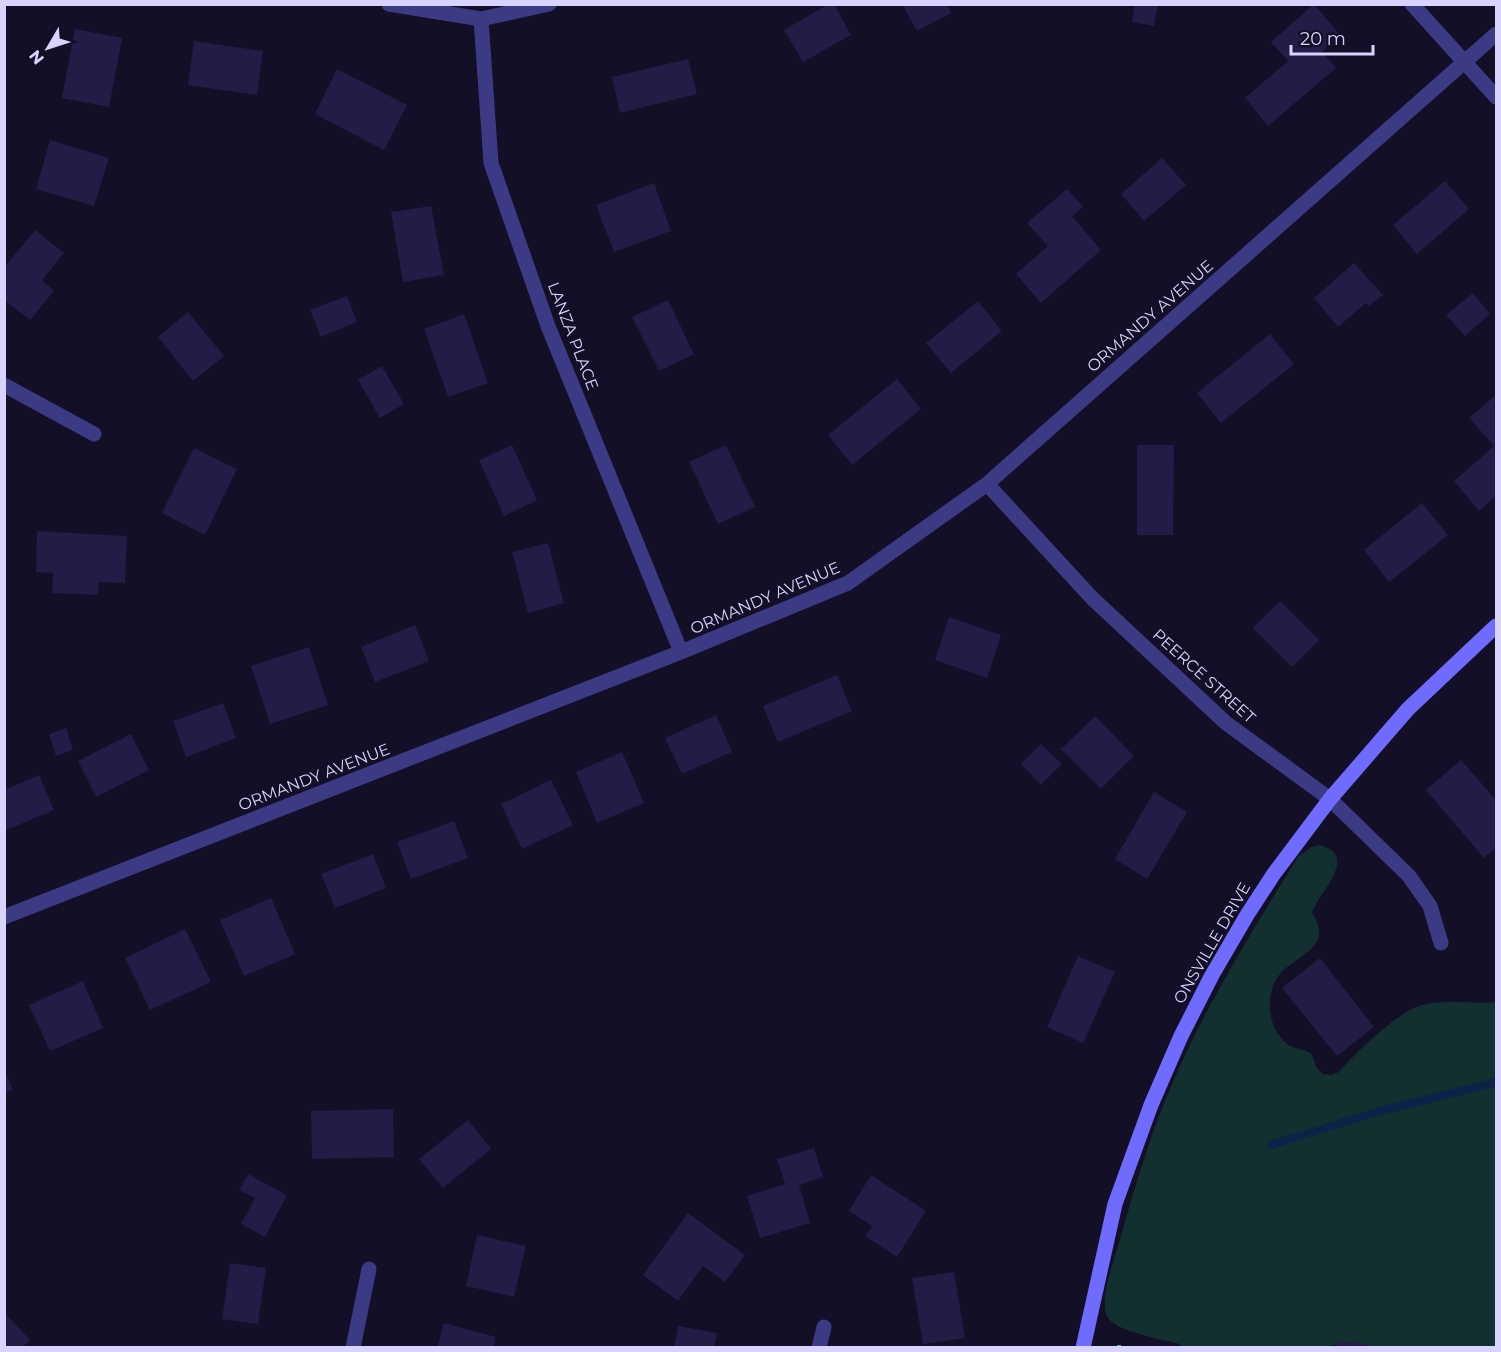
<svg xmlns="http://www.w3.org/2000/svg" width="1501" height="1352" viewBox="0 0 1501 1352" font-family="Montserrat,sans-serif">
<style>
.green{fill:#12302f}
.lines{fill:none;stroke-linecap:round;stroke-linejoin:round}
.stream{stroke:#0c2248;stroke-width:8}
.building{fill:#241b47}
.path{stroke:#2fb8b0;stroke-width:4;stroke-dasharray:3 4.5;stroke-linecap:butt}
.street{stroke:#3d3a85;stroke-width:15}
.secondary{stroke:#6f6bff;stroke-width:15}
.labels{text-anchor:middle;dominant-baseline:central;stroke-width:6;stroke-linejoin:round;paint-order:stroke}
.street-label{font-size:16px;fill:#d9d4ff;stroke:#130f26}
</style>
<rect width="100%" height="100%" fill="#130f26"/>
<path class="green" d="M1320,845C1361,856 1317,894 1312,913C1335,947 1296,955 1280,974C1264,994 1267,1026 1286,1043C1293,1049 1303,1049 1311,1053L1317,1068L1323,1074L1331,1075L1339,1072C1354,1054 1400,1010 1422,1005C1446,999 1472,1004 1496,1002V1347L1367,1348L1368,1345H1330L1329,1348L1180,1347V1344C1164,1340 1118,1332 1108,1318C1098,1303 1114,1260 1119,1243C1133,1194 1147,1144 1167,1096C1202,1011 1250,934 1298,857L1311,847Z"/>
<g class="lines">
<path class="stream" d="M1271,1145L1376,1112L1490,1084L1496,1081"/>
</g>
<path class="building" d="M829,4H834L851,35L803,62L784,30Z
M902,4H947L951,13L917,31Z
M1135,4H1158L1154,26L1132,22Z
M1314,4L1341,36L1322,52L1336,68L1268,126L1245,98L1288,61L1271,42Z
M75,29L122,38L109,107L62,98Z
M194,41L263,51L257,95L188,85Z
M688,59L697,94L620,113L612,77Z
M337,69L407,105L384,150L315,114Z
M50,140L109,158L94,206L36,189Z
M1162,158L1186,185L1144,221L1121,194Z
M1445,181L1469,209L1417,254L1393,225Z
M654,183L671,231L614,252L596,205Z
M1067,189L1083,207L1072,216L1101,250L1041,303L1016,274L1048,246L1027,223Z
M431,206L444,275L403,282L391,212Z
M35,230L64,253L42,280L54,291L30,320L4,300V268Z
M1354,263L1383,295L1369,306L1366,303L1338,327L1314,298Z
M1473,293L1490,314L1465,336L1446,315Z
M347,296L357,322L321,337L310,310Z
M668,300L694,354L659,371L632,317Z
M978,301L1002,331L951,373L926,343Z
M188,312L224,356L193,381L158,337Z
M464,314L488,383L448,397L424,329Z
M1270,334L1294,364L1221,423L1197,393Z
M382,366L404,404L380,418L358,380Z
M897,379L921,409L852,465L828,435Z
M1496,395V495L1479,511L1454,481L1494,446L1469,418Z
M512,445L537,500L504,516L479,460Z
M726,445L755,507L718,524L689,462Z
M1137,445H1174L1173,535H1137Z
M194,448L237,469L205,535L162,513Z
M1422,503L1448,535L1389,582L1364,550Z
M37,531L127,536L125,583L99,582L98,595L52,593L53,573L36,572Z
M548,543L564,603L528,613L512,552Z
M1280,601L1319,640L1292,667L1253,628Z
M949,617L1001,635L987,678L935,660Z
M415,625L429,661L375,682L361,647Z
M309,647L328,705L270,724L251,666Z
M837,675L852,711L778,742L763,706Z
M223,703L236,738L186,757L173,721Z
M716,715L732,752L682,774L665,738Z
M1095,716L1134,756L1101,789L1061,749Z
M66,728L73,750L56,756L49,734Z
M131,734L149,770L96,797L78,761Z
M1041,744L1062,764L1041,785L1021,764Z
M622,752L644,803L597,823L576,772Z
M1461,760L1496,800V847L1484,858L1426,790Z
M39,775L54,810L4,831V790Z
M551,780L573,825L522,849L501,804Z
M1154,792L1187,812L1147,879L1115,859Z
M454,821L468,858L411,879L397,842Z
M373,854L386,888L335,908L321,874Z
M271,898L295,954L244,976L220,920Z
M185,929L211,982L150,1010L125,958Z
M1078,956L1115,972L1083,1043L1047,1027Z
M1320,958L1374,1027L1337,1056L1282,988Z
M83,981L103,1028L50,1051L29,1005Z
M4,1069L13,1090L4,1093Z
M393,1109L394,1157L312,1159L311,1111Z
M468,1120L491,1149L443,1188L419,1159Z
M814,1148L823,1177L799,1185L810,1223L760,1238L747,1196L785,1184L777,1159Z
M248,1174L287,1195L265,1237L241,1224L255,1198L239,1190Z
M871,1175L926,1211L897,1257L865,1236L872,1226L849,1211Z
M688,1213L745,1255L725,1282L703,1266L678,1301L643,1275Z
M477,1235L526,1246L514,1297L466,1286Z
M230,1263L266,1268L258,1324L222,1319Z
M954,1272L965,1338L923,1344L912,1278Z
M4,1312L30,1340L22,1348H4Z
M444,1323L496,1337L493,1348H437Z
M678,1326L717,1333L714,1348H674Z
M1338,1341L1368,1344L1367,1348H1337Z"/>
<g class="lines">
<path class="path" d="M1119,1348V1343"/>
<path class="street" d="M389,4L481,19L549,4
M1412,4L1496,97
M481,19L491,163L548,326L681,652
M4,385L94,434
M987,484L1092,598L1226,723L1330,799L1409,876L1430,906L1441,943
M4,917L681,652L848,583L987,484L1496,34
M353,1348L369,1269
M819,1348L824,1327"/>
<path class="secondary" d="M1083,1348L1115,1204L1151,1105L1181,1036L1212,975L1247,915L1273,875L1330,799L1408,709L1496,626"/>
</g>
<g class="labels">
<g class="street-label">
<text transform="translate(1150 316) rotate(-41)">ORMANDY AVENUE</text>
<text transform="translate(573 336) rotate(69)">LANZA PLACE</text>
<text transform="translate(765 598) rotate(-23)">ORMANDY AVENUE</text>
<text transform="translate(1204 676) rotate(42)">PEERCE STREET</text>
<text transform="translate(314 777) rotate(-21)">ORMANDY AVENUE</text>
<text transform="translate(1212 943) rotate(-60)">ONSVILLE DRIVE</text>
</g>
</g>
<rect width="1501" height="1352" fill="none" stroke="#d9d4ff" stroke-width="12"/>
<g transform="translate(48 48) rotate(231)" stroke="#130f26" stroke-width="4.5" paint-order="stroke">
<path d="M0-4.5L10 22L0 15L-10 22Z" fill="#d9d4ff"/>
<text y="-9" font-size="16" font-weight="bold" text-anchor="middle" fill="#d9d4ff">N</text>
</g>
<path d="M1291 45v9h82v-9" fill="none" stroke="#d9d4ff" stroke-width="3"/>
<text x="1300" y="45" font-size="18" fill="#d9d4ff" stroke="#130f26" stroke-width="4.5" paint-order="stroke">20 m</text>
</svg>
